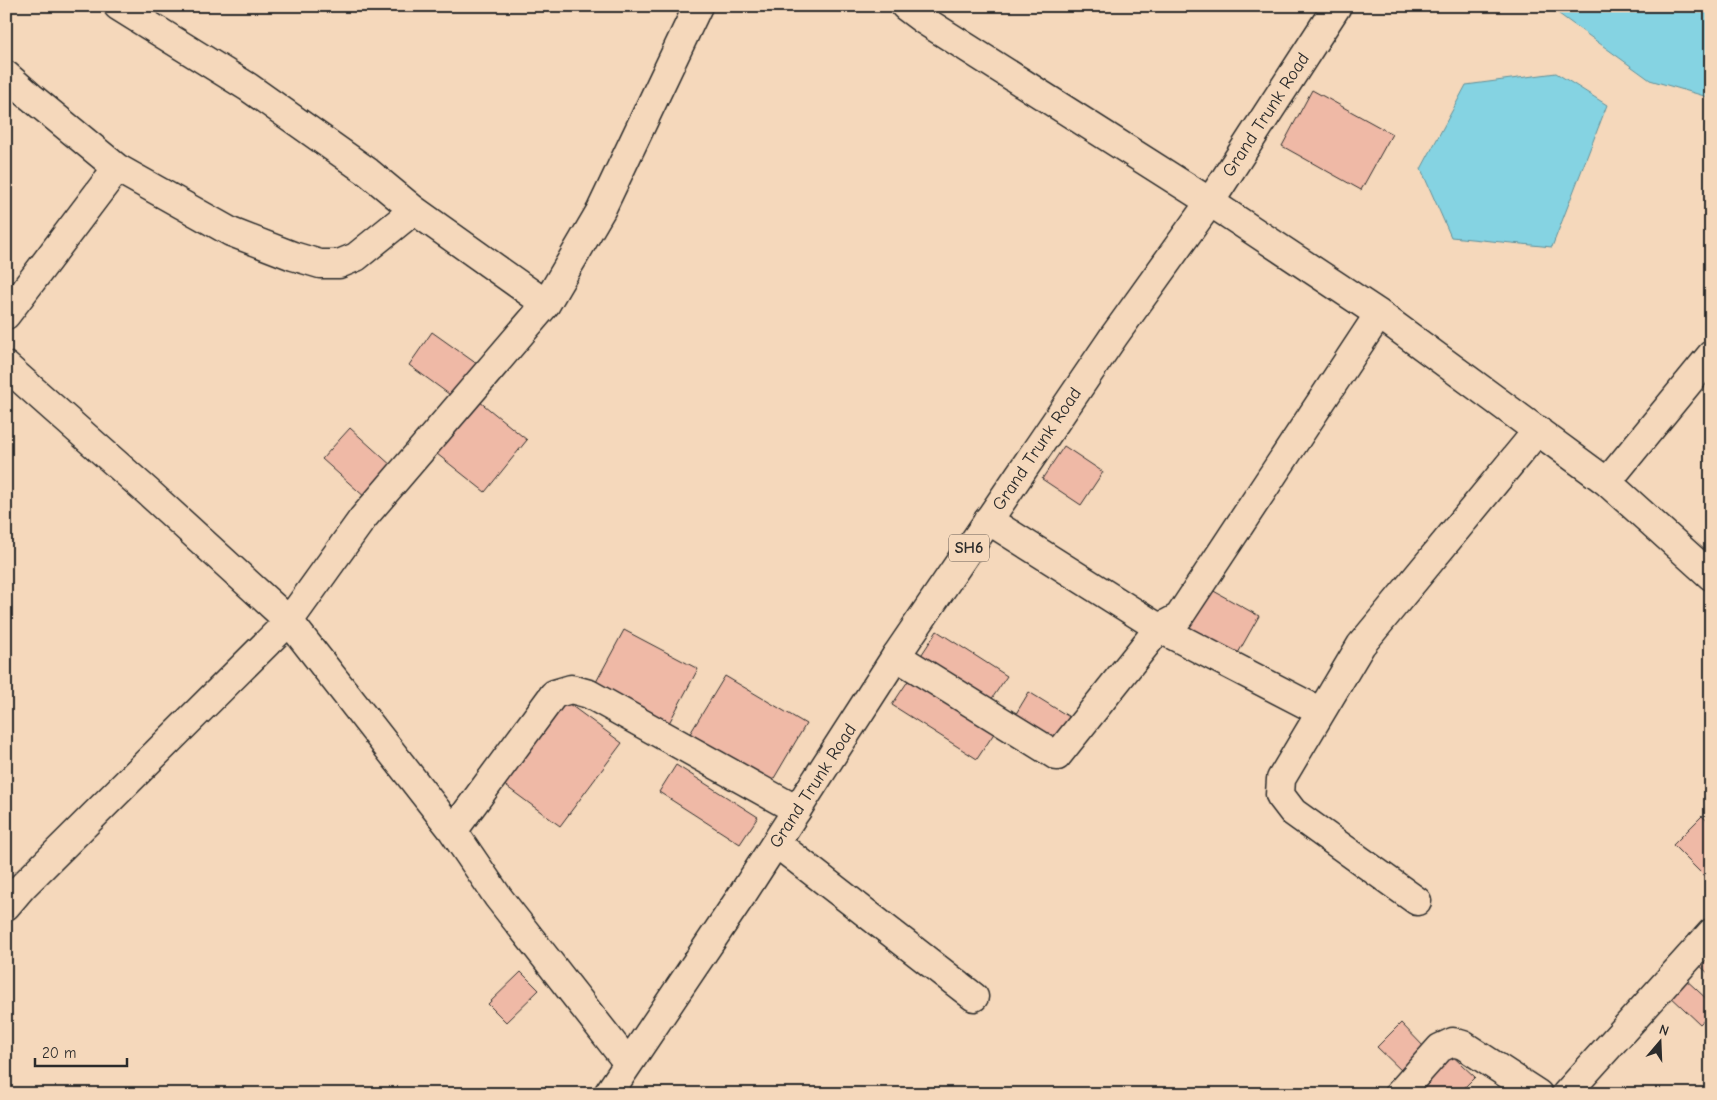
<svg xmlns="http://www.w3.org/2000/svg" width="1717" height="1100" viewBox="0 0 1717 1100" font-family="'Comic Neue',sans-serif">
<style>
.water{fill:#85d3e2;stroke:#619099}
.building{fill:#efb9a6;stroke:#2b2b2b}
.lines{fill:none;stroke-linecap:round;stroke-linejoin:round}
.minor-casing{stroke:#2b2b2b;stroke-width:31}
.primary-casing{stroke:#2b2b2b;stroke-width:31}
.minor{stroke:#f5d8bb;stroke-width:28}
.primary{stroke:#f5d8bb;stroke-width:28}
.labels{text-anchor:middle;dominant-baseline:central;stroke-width:5;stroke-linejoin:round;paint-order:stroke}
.shield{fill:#f5d8bb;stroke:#685f56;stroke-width:1}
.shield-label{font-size:16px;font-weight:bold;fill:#2b2b2b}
.street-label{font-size:18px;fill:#2b2b2b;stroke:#f5d8bb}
</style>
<rect width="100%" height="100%" fill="#f5d8bb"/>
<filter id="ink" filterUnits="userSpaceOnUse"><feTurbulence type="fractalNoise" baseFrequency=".02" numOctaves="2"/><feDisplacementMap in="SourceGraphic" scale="10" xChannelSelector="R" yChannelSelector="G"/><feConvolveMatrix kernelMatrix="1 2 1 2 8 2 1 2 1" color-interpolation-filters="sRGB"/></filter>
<g filter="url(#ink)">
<path class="water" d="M1548,6H1711V98L1650,80Z
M1556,73L1607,105L1552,247L1451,237L1421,169L1466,85Z"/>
<path class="building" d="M1312,90L1392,134L1361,190L1282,146Z
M432,332L477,364L453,397L409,365Z
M474,397L527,440L485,492L432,450Z
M350,428L393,467L366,498L322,459Z
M1064,446L1103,472L1081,505L1042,479Z
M1210,589L1259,616L1233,662L1184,635Z
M624,630L698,669L669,723L595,684Z
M937,631L1007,676L989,703L920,657Z
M912,675L997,729L977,759L892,705Z
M725,676L806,724L770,785L688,737Z
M1029,692L1076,721L1061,746L1014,717Z
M565,701L622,743L560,826L503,784Z
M676,765L758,817L740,844L659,792Z
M1702,816L1711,824V883L1673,845Z
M1711,947V976L1696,962Z
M521,972L539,990L506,1022L488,1004Z
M1683,977L1711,1003V1013L1700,1024L1668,994Z
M1401,1023L1427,1050L1404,1073L1377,1047Z
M1447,1051L1475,1077L1458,1094H1419L1412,1087Z"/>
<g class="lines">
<g class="minor-casing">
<path id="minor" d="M118,6L248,87L368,172L414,210L546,304
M905,6L925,21L1210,202L1379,314L1607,482L1711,576
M6,75L31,97L117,168L231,232L293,256L320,264H339L356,257L414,210
M6,315L117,168
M6,366L147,491L289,621L453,831L498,897L628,1063
M1607,482L1711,355
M988,520L1159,628L1321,712
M896,656L1057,756L1159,628L1179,617L1379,314
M453,831L554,694L571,689L589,694L797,810
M776,843L974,997
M1417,901L1293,812L1280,795L1281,779L1361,645L1538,430
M6,906L23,886L289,621L363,518L546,304L601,210L698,6
M1399,1094L1440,1048L1453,1042L1463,1045L1538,1094
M1566,1094L1711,933"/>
</g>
<g class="primary-casing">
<path id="primary" d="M608,1094L742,895L896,656L1114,336L1210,202L1337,6"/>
</g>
<use href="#minor" class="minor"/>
<use href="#primary" class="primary"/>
</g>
</g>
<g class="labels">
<rect class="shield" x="949" y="534.5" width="40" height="27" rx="4"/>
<g class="shield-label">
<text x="969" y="548">SH6</text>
</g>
<g class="street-label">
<text transform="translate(1266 115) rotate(-57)">Grand Trunk Road</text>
<text transform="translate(1037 449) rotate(-56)">Grand Trunk Road</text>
<text transform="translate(813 786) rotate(-57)">Grand Trunk Road</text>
</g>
</g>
<rect width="1717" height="1100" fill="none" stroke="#f5d8bb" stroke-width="25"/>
<rect x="12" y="12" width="1692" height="1075" fill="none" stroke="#2b2b2b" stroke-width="2" filter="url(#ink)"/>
<g transform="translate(1660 1042) rotate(19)" stroke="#f5d8bb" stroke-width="4" paint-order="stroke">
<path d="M0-4L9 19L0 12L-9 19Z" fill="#2b2b2b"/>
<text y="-8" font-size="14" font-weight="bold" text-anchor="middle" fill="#2b2b2b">N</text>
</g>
<path d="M35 1058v8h92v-8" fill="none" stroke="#2b2b2b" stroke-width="2.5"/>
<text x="42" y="1058" font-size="15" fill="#2b2b2b" stroke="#f5d8bb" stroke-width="4" paint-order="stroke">20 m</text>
</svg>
